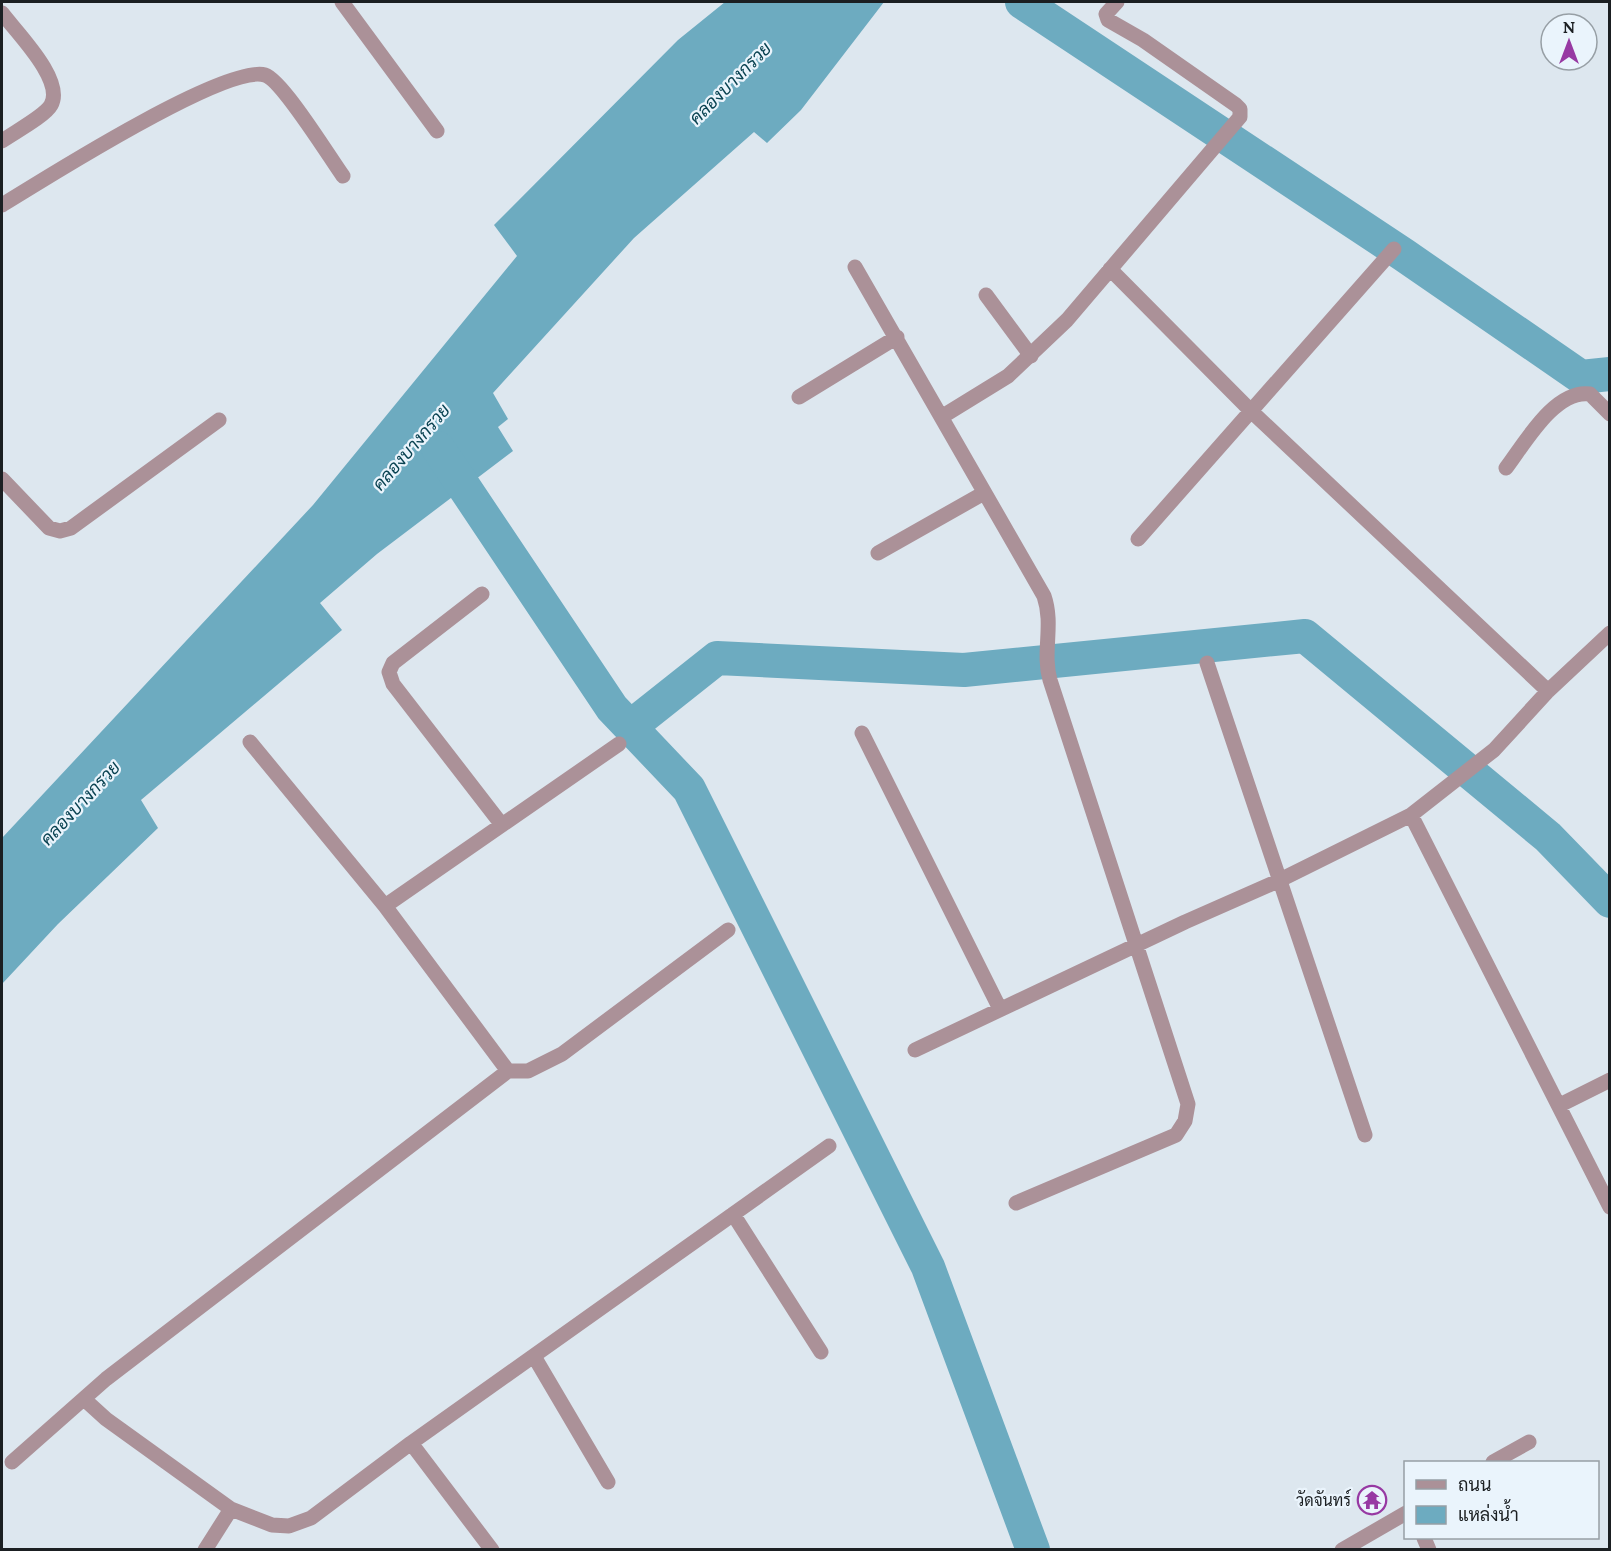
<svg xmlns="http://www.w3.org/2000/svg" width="1611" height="1551" viewBox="0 0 1611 1551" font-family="Lora,Sarabun,serif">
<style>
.water{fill:#6dabc0}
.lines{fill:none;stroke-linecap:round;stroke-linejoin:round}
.canal{stroke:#6dabc0;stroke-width:34}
.lane{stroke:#ab9198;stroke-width:15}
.street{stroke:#ab9198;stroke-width:15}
.labels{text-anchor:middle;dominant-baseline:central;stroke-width:4.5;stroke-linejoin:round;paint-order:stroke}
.poi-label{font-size:16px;fill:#1b1f22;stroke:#eaf4fc;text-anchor:end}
.water-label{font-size:18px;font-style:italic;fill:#094251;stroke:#eaf4fc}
</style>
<rect width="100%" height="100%" fill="#dde7ef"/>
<path class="water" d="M725,2H884L801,110L767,143L754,132L634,238L493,393L508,419L498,427L513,451L377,554L320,603L342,630L141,800L158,828L58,924L2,984V838L313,505L517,256L494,225L678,40Z"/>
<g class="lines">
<path class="canal" d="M1022,2L1404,255L1581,377L1610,374
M438,448L612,708L689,789L928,1267L1033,1550
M630,727L717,658L964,670L1305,636L1548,837L1610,901"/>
<path class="lane" d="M2,13C16,32 65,80 51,105C45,116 13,133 2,141
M986,295L1031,356
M1493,1462L1529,1442
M1424,1538L1429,1550
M1342,1550L1406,1513"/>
<path class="street" d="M342,2L437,131
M2,205C44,179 226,64 265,75C282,80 330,158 343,176
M855,267L1044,596C1054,625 1042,652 1050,680L1188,1104L1185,1121L1176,1135L1016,1203
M1110,269L1251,411L1548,691
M799,397L897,337
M943,416L1008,376L1067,320L1240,117V109L1236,105L1143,40L1108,20L1106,14L1117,2
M1506,468C1525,443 1555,389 1590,394L1610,414
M2,479L49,528L60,531L71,528L219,420
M1138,539L1394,249
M878,553L984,493
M482,594L393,663L389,672L393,684L502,825
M1207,663L1365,1135
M862,733L1000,1009
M250,742L385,906L508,1071
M1411,815L1610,1207
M385,906L619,744
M915,1050L1185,922L1278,881L1411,815L1494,750L1548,691L1610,633
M1560,1105L1610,1080
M733,1214L821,1352
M535,1358L608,1482
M84,1399L106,1419L231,1509L272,1525L289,1526L311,1518L411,1443L829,1146
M411,1443L492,1550
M12,1462L106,1379L508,1071H528L562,1054L728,930
M205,1550L231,1509"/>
</g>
<defs>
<g id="temple-ring" transform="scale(1.5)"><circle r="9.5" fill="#eaf4fc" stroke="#9739a3" stroke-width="1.5"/><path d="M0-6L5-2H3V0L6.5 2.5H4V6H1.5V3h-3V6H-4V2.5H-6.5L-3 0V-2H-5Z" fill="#9739a3"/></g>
</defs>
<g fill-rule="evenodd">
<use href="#temple-ring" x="1372" y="1500"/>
</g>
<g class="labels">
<g class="poi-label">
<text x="1351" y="1500">วัดจันทร์</text>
</g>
<g class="water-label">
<text transform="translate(730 83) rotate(-45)">คลองบางกรวย</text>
<text transform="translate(411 447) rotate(-49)">คลองบางกรวย</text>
<text transform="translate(80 803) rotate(-47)">คลองบางกรวย</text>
</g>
</g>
<rect width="1611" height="1551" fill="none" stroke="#1b1f22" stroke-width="6"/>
<rect x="1404" y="1461" width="195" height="78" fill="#eaf4fc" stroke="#979fa5" stroke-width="1.5"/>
<rect x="1416" y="1480" width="30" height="9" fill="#ab9198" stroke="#979fa5" stroke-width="1.5"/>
<text x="1458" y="1491" font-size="18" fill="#1b1f22">ถนน</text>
<rect x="1416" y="1506" width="30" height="18" fill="#6dabc0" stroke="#979fa5" stroke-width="1.5"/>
<text x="1458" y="1521" font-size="18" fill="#1b1f22">แหล่งน้ำ</text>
<g transform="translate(1569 42)"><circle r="28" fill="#eaf4fc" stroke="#979fa5" stroke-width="1.5"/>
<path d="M0-4.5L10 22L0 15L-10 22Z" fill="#9739a3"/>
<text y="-9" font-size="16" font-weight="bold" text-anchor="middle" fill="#1b1f22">N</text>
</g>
</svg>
